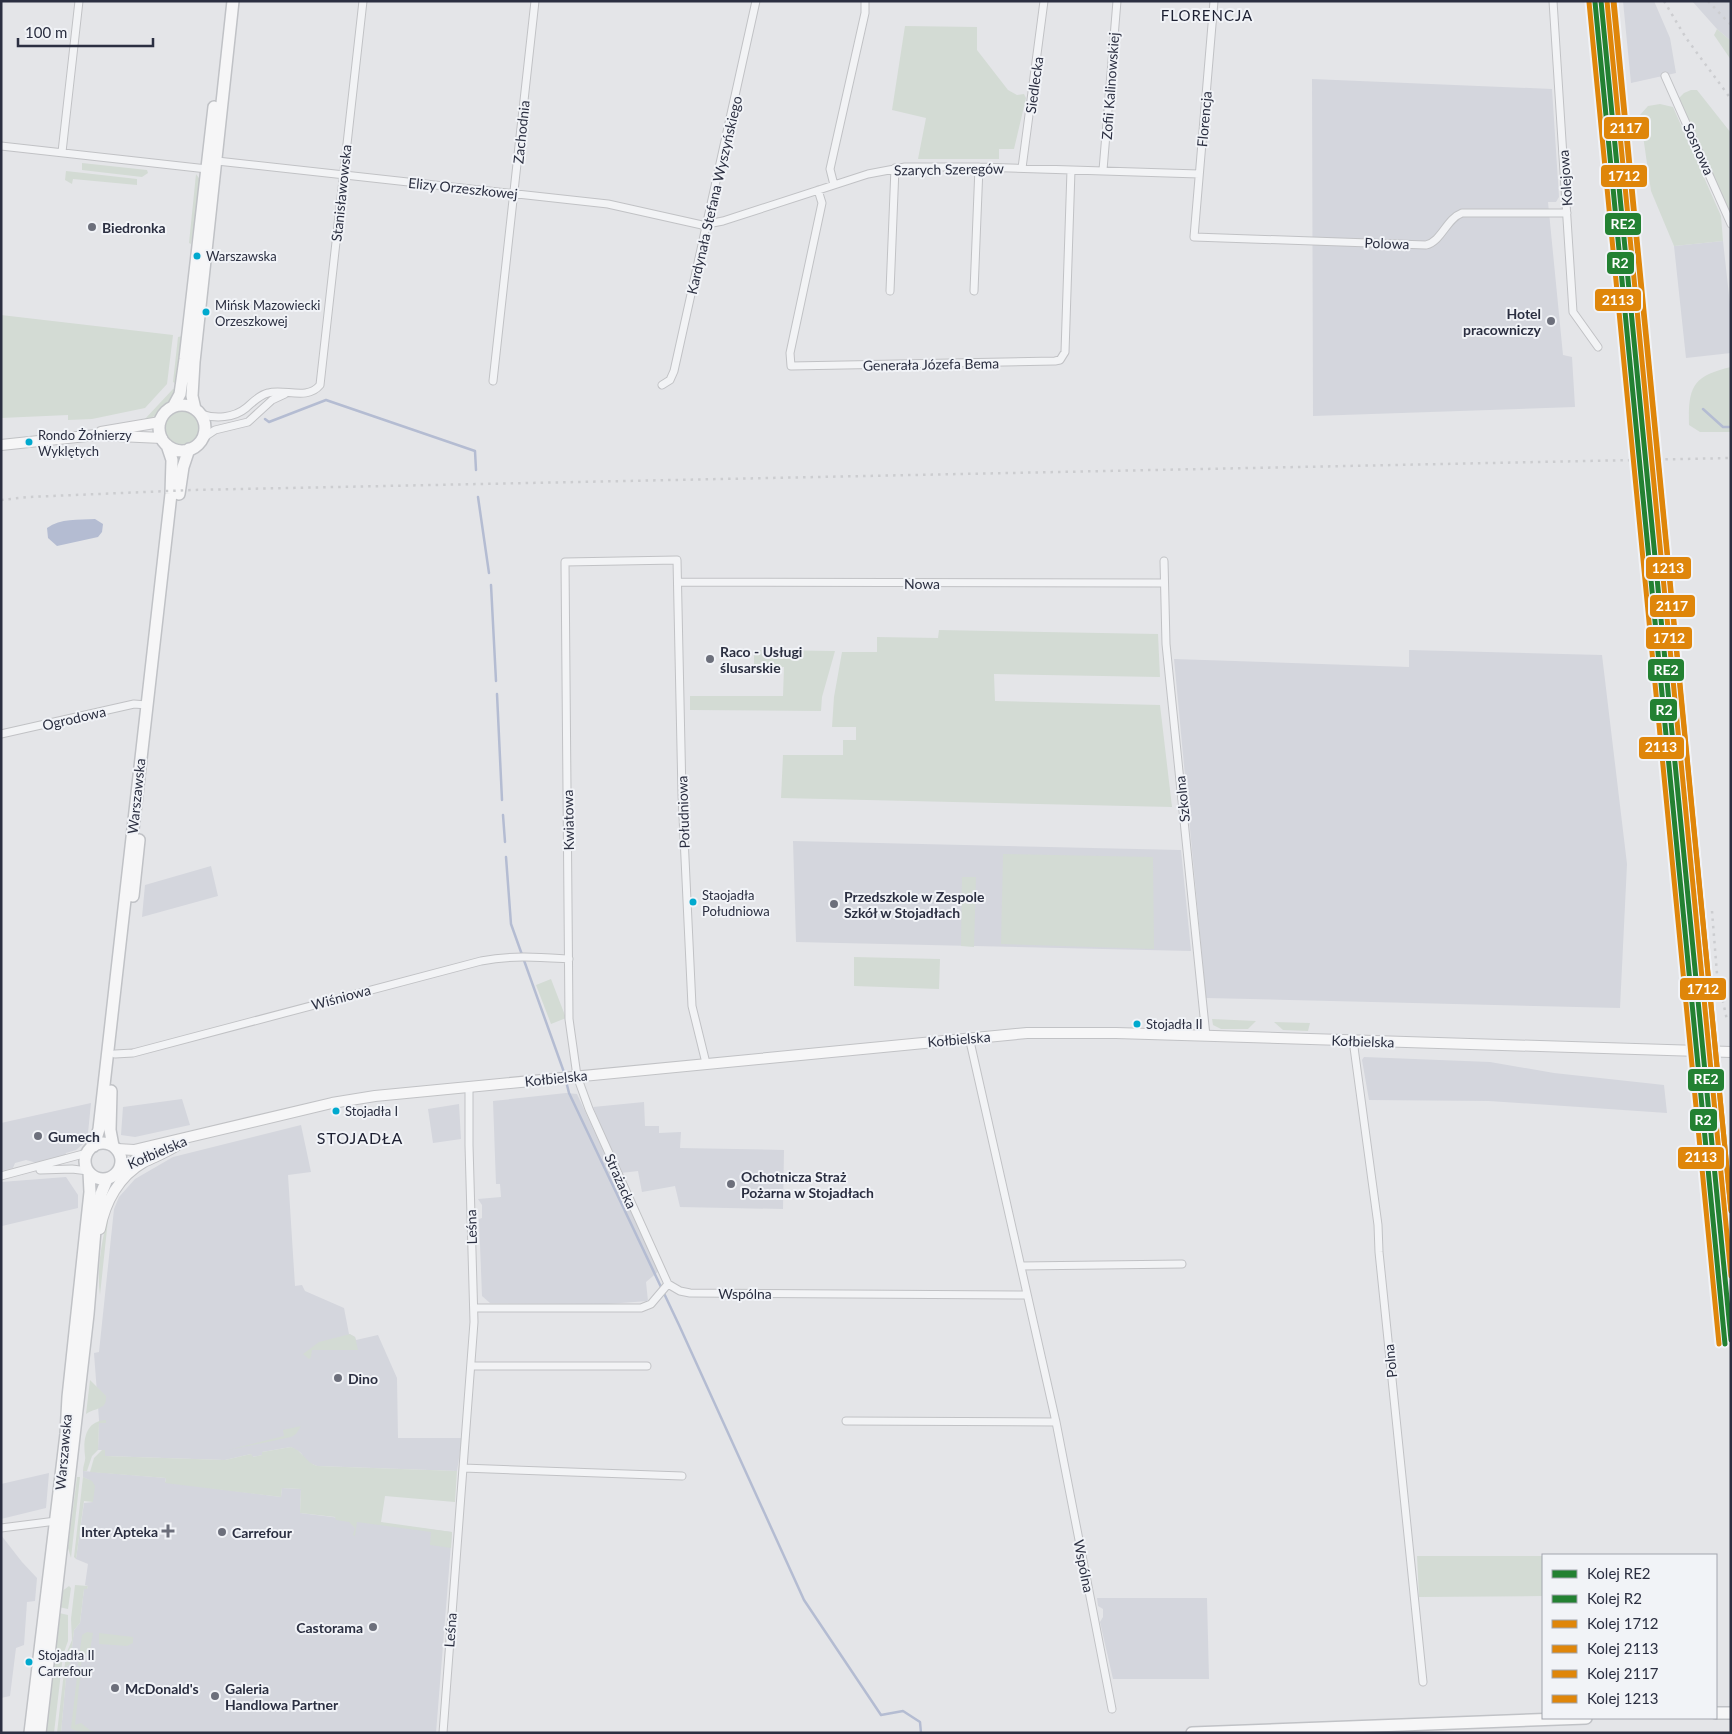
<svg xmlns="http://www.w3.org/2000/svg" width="1732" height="1734" viewBox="0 0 1732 1734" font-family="Lato,sans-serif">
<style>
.built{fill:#d4d6dd}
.green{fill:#d3dbd4}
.water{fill:#b4bcd2}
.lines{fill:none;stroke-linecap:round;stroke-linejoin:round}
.stream{stroke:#b4bcd2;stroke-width:2.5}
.street-casing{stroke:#c1c2c5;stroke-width:9}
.secondary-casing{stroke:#c1c2c5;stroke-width:12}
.primary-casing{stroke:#c0c2c6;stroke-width:14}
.street{stroke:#f2f3f5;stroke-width:7}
.secondary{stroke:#f6f6f7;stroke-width:10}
.primary{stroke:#f6f6f7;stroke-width:11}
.rail{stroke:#cccdd0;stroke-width:2.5;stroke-dasharray:2.5 5;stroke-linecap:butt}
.rail-1-casing{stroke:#f1f3f7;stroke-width:9}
.rail-2-casing{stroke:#f1f3f7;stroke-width:9}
.rail-3-casing{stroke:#f1f3f7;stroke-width:9}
.rail-4-casing{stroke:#f1f3f7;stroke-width:9}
.rail-5-casing{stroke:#f1f3f7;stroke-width:9}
.rail-6-casing{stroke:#f1f3f7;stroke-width:9}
.rail-1{stroke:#238132;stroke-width:5}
.rail-2{stroke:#238132;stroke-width:5}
.rail-3{stroke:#df860a;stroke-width:5}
.rail-4{stroke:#df860a;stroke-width:5}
.rail-5{stroke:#df860a;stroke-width:5}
.rail-6{stroke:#df860a;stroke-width:5}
.poi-dot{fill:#6c6f7b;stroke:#f1f3f7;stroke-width:2}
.bus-dot{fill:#00a9ce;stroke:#f1f3f7;stroke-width:2}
.labels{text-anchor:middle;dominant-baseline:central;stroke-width:4;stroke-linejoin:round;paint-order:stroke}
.bus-label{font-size:13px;fill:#2b2f41;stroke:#f1f3f7;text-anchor:start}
.street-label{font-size:14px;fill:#2b2f41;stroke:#f1f3f7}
.poi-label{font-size:14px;font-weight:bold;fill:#2b2f41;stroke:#f1f3f7;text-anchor:start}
.neighbourhood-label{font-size:15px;letter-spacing:1px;fill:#1d2032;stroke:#f1f3f7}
.quarter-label{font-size:16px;letter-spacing:1px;fill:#1d2032;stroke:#f1f3f7}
.line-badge{stroke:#f1f3f7;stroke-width:2}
.badge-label{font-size:14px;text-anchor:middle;font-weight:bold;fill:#fff}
</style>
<rect width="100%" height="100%" fill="#e4e5e8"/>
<path class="built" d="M1623,1H1654L1670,38L1676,73L1631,83Z
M1692,1H1731V41L1717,29Z
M1312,79L1552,89L1559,197L1556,202H1548L1563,355L1572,357L1575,407L1313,416Z
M1723,241L1731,313V353L1686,358L1674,246Z
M1409,650L1602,655L1627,864L1620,1008L1206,998L1174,659L1409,667Z
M793,841L1181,850L1191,951L796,942Z
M211,866L218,896L142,917L145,885Z
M1364,1057L1490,1062L1554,1073L1664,1085L1667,1113L1489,1101L1369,1100L1362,1060Z
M566,1093L577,1094L659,1271L646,1282L648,1301L607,1304L490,1303L482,1296L479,1219L482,1218V1205L478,1199L501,1197L500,1184H496L493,1101Z
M182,1099L190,1125L135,1137L121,1135L123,1107Z
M644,1102L645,1126H659V1133L681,1132L680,1148L784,1150L783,1209L680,1207L675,1186L642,1192L638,1171L621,1173L593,1107Z
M91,1103L88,1133L84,1143L76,1150L66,1153L65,1156L37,1163L26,1160L15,1163L13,1168L1,1171V1123Z
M459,1104L461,1139L433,1143L428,1109Z
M301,1125L311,1172L288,1175L295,1286L302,1285L305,1291L344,1308L349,1334L355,1337L356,1340L378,1335L397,1378L398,1438H462L457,1471L317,1466L307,1462L301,1453L291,1447L262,1452L263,1455L252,1457L251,1454L225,1460L105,1456V1450H98L99,1420L94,1353L99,1352L114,1209L119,1197L135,1179L173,1157Z
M66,1177L78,1195V1208L2,1226L1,1182Z
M83,1471L166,1478L165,1482L281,1497L282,1488L301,1489L300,1513L452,1532L436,1733H61L67,1666L70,1664L74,1630L80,1623L84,1589H87L88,1586L85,1585L88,1564L76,1559L84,1503L93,1502L89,1480L83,1477Z
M49,1473L46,1508L1,1519V1484Z
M1,1535L22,1562L37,1578L35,1601L27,1602L24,1645L16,1648L10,1696L1,1698Z
M1097,1598H1207L1209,1679H1113L1100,1622L1103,1617V1609L1098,1606Z"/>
<path class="green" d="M905,26L977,27V50L1008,90L1017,95L1024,94L1026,98L1014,149H999V159H918L926,118L892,110Z
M1717,29L1731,41V60L1714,35Z
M1691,90H1697L1731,133V217L1679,98L1684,93Z
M1660,104L1673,107L1721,216L1723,241L1674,246L1651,191L1640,115L1648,106Z
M82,163L147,170L148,173L142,177L82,170Z
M66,171L137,179V185L73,179L72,184L65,180Z
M196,174L201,181L191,244L189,243Z
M1,315L173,335L167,384L145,408L92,419L68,420V415L1,418Z
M183,336L177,384L173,382L178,337Z
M1731,367V432H1700L1689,425C1688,386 1693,376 1731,367Z
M173,389L176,390C171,401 157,419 144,420Z
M164 427a18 18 0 1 1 36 0a18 18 0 1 1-36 0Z
M939,630L1158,634L1160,677L994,674L995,701L1160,705L1172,807L781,798L783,755H843V740H856V727H832L834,697L842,652H877V637L938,638Z
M754,650L835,651L822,697L821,711L690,710V696H783L784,667H754Z
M1003,854L1153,857L1154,949L1001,944Z
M962,877H976L974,947L961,946Z
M854,957L940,959L939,989L854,986Z
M551,979L566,1018L551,1024L536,985Z
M1212,1019L1256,1021L1248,1029H1221L1213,1025Z
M1274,1022L1310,1023L1308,1031L1283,1030Z
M109,1210L100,1295C96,1268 103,1236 109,1210Z
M350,1334L355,1337L358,1350H312L311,1357L309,1359L303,1354L319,1342Z
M90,1380L106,1396C107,1411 95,1407 86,1414Z
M106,1420V1423H99L98,1450L92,1456L87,1471H83C83,1465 86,1461 85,1456C83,1440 85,1421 106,1420Z
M301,1426L296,1434L291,1437L228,1450L284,1436L283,1430Z
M291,1447C303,1451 305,1462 317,1466L457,1471L455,1502L385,1496L381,1522L452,1532L451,1548L430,1545L431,1532L357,1522L355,1536L353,1535L355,1528L349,1522L336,1520L335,1517L300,1513L301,1489L282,1488L281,1497L165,1483L166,1478L90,1472L94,1458L102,1450H105V1456L225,1460L251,1454L253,1457L262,1455V1452Z
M77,1477H80L71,1558L68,1548Z
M83,1477L92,1481L95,1486L93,1502L84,1501L76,1559L74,1557Z
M1417,1556H1543V1596L1419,1597Z
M75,1585L88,1586L87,1589H84L80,1623L74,1630L70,1664L67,1666L61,1733H57L66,1654L72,1640L71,1619Z
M69,1586L71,1588L68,1609L59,1607L61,1592Z
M59,1613L68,1615V1641L63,1655L54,1733H45Z
M87,1632L93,1633L90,1650L82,1657L81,1666L78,1665L82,1635Z
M99,1633L133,1637V1643L127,1646L99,1644Z
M78,1668H81L75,1725L81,1723L91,1731L102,1733C92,1733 78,1734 71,1728Z"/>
<path class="water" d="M95,519L103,524L102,532L98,537L57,546L48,538L47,528C61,518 78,520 95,519Z"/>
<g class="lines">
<path class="stream" d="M1703,409L1723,427H1731
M265,419L269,422L326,400L475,451L476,470
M478,497L489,573
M491,585L496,681
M497,694L502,800
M503,815L505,842
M506,857L511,924L565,1075
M566,1081L569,1093L679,1325L804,1600L881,1715L903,1711L920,1722L921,1733"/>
<g class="street-casing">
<path id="street" d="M1214,1L1194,237L1426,245C1442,241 1446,219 1462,213H1567
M1553,1L1573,312L1598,347
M1665,76L1731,224
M1,146L207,169
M62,152L79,1
M217,161L608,204L702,225L723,221L868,174L905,167H979L1199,174
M1022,168L1044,1
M1103,170L1117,1
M834,185L830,169L865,13V1
M818,190L822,203L790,353L791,366L1055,361L1060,360L1065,352L1071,170
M890,291L895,168
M974,291L979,167
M493,381L535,1
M662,385L670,380L674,371L756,1
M201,414C215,419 234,418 246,408C252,403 259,395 268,393C284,388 307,401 320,385L363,1
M203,438L215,430L248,422L272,400L285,394
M1164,561L1166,644L1206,1036
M679,582L1164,583
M1,734L134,704L147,705
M969,1037L1056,1422L1112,1709
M1353,1040L1378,1225L1379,1252L1423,1682
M115,1054L133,1053L481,961C514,955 537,957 569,959
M40,1170L72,1169L88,1171
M1,1176L87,1153
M1021,1266L1182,1264
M668,1284L589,1109L577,1076L569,1019L565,562L677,560L682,795L692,1006L706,1063
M668,1284L680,1291L690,1293L1027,1295
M474,1308H641L651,1304L668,1284
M472,1366H647
M846,1421L1056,1422
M463,1468L682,1476
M1,1528L56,1521
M443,1733L474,1322L469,1145V1087"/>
</g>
<g class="secondary-casing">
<path id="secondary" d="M101,432L160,422
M1,445L96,435L162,438
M117,1149L134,1150L332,1103L375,1096L1027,1033H1116L1731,1052
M120,1168L146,1155
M100,1229C105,1202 119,1176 144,1162C156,1156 168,1152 179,1144"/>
</g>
<g class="primary-casing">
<path id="primary" d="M159 428a23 23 0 1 1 46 0a23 23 0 1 1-46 0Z
M173,407L180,394L185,359L214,107
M195,409L192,396L194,362L233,1
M179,494L183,467L189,449
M133,896L139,840
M111,1091L110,1130L113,1146
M85 1161a18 18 0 1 1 36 0a18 18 0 1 1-36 0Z
M94,1146L99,1129L171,494L172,460L167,445
M1716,1713H1731
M30,1733L66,1434L68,1397L90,1192L89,1172
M40,1733L88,1314L95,1230L101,1194L107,1179
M1192,1733L1586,1718"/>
</g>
<use href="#street" class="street"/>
<use href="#secondary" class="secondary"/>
<use href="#primary" class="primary"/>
<path class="rail" d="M1664,1L1686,38L1731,99
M1708,1L1731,25
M1,500L28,497L192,490L1731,458
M1712,911L1717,974L1727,1020
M1712,1155L1714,1240L1720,1305"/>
<g class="rail-1-casing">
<path id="rail-1" d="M1601,1L1731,1340"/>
</g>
<g class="rail-2-casing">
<path id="rail-2" d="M1595,2L1725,1344"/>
</g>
<g class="rail-3-casing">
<path id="rail-3" d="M1607,1L1731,1276"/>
</g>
<g class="rail-4-casing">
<path id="rail-4" d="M1589,2L1719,1344"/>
</g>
<g class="rail-5-casing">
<path id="rail-5" d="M1614,1L1731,1211"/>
</g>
<g class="rail-6-casing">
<path id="rail-6" d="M1613,1L1731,1210"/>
</g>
<use href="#rail-1" class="rail-1"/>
<use href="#rail-2" class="rail-2"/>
<use href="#rail-3" class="rail-3"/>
<use href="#rail-4" class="rail-4"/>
<use href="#rail-5" class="rail-5"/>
<use href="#rail-6" class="rail-6"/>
</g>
<g class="poi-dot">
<circle cx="92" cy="227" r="5"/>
<circle cx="1551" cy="321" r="5"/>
<circle cx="710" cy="659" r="5"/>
<circle cx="834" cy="904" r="5"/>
<circle cx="38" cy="1136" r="5"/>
<circle cx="731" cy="1184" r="5"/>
<circle cx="338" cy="1378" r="5"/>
<path d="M165.5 1523.5h5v5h5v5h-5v5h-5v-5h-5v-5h5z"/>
<circle cx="222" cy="1532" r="5"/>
<circle cx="373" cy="1627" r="5"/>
<circle cx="115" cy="1688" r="5"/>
<circle cx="215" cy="1696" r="5"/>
</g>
<g class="bus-dot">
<circle cx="197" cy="256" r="4.5"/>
<circle cx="206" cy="312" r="4.5"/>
<circle cx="29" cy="442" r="4.5"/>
<circle cx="693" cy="902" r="4.5"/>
<circle cx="1137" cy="1024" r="4.5"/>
<circle cx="336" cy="1111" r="4.5"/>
<circle cx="29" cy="1662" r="4.5"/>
</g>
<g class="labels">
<g class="bus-label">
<text x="206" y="256">Warszawska</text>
<text x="215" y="305">Mińsk Mazowiecki<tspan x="215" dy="16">Orzeszkowej</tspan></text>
<text x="38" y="435">Rondo Żołnierzy<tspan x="38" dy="16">Wyklętych</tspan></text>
<text x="702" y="895">Staojadła<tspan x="702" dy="16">Południowa</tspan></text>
<text x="1146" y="1024">Stojadła II</text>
<text x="345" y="1111">Stojadła I</text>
<text x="38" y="1655">Stojadła II<tspan x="38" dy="16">Carrefour</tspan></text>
</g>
<g class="street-label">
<text transform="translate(1034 85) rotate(-82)">Siedlecka</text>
<text transform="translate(1110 86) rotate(-86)">Zofii Kalinowskiej</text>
<text transform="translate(1204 119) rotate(-85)">Florencja</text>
<text transform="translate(521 132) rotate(-84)">Zachodnia</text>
<text transform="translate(1699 149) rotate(66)">Sosnowa</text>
<text transform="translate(949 169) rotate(-1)">Szarych Szeregów</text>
<text transform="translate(1565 178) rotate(-94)">Kolejowa</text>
<text transform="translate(463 188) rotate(6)">Elizy Orzeszkowej</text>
<text transform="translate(341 193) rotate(-84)">Stanisławowska</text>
<text transform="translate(714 195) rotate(-77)">Kardynała Stefana Wyszyńskiego</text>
<text transform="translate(1387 243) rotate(2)">Polowa</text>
<text transform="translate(931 364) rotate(-1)">Generała Józefa Bema</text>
<text x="922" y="583">Nowa</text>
<text transform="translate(74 718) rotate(-13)">Ogrodowa</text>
<text transform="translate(136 796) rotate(-84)">Warszawska</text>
<text transform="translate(1182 799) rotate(-96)">Szkolna</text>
<text transform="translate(683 812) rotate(-92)">Południowa</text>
<text transform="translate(568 820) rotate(-91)">Kwiatowa</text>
<text transform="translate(341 997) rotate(-15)">Wiśniowa</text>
<text transform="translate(959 1039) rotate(-5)">Kołbielska</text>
<text transform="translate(1363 1041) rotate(2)">Kołbielska</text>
<text transform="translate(556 1078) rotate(-6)">Kołbielska</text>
<text transform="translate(157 1152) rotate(-23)">Kołbielska</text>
<text transform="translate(621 1181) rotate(66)">Strażacka</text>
<text transform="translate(471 1227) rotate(-92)">Leśna</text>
<text x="745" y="1293">Wspólna</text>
<text transform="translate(1390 1361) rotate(-96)">Polna</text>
<text transform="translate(63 1452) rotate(-85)">Warszawska</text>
<text transform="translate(1084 1566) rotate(79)">Wspólna</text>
<text transform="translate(450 1630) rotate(-86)">Leśna</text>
</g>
<g class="poi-label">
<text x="102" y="227">Biedronka</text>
<text x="1541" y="313" text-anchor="end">Hotel<tspan x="1541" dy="16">pracowniczy</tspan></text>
<text x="720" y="651">Raco - Usługi<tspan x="720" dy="16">ślusarskie</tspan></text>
<text x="844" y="896">Przedszkole w Zespole<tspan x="844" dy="16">Szkół w Stojadłach</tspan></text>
<text x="48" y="1136">Gumech</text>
<text x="741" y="1176">Ochotnicza Straż<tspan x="741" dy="16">Pożarna w Stojadłach</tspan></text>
<text x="348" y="1378">Dino</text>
<text x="158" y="1531" text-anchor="end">Inter Apteka</text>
<text x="232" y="1532">Carrefour</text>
<text x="363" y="1627" text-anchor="end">Castorama</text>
<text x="125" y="1688">McDonald's</text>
<text x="225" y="1688">Galeria<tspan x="225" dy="16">Handlowa Partner</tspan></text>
</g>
<g class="neighbourhood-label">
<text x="1207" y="15">FLORENCJA</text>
</g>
<g class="quarter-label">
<text x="360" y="1137">STOJADŁA</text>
</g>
</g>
<g class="line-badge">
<rect x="1603" y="116" width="47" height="24" rx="5" fill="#df860a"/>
<rect x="1600" y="164" width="48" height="24" rx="5" fill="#df860a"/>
<rect x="1604" y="212" width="38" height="24" rx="5" fill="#238132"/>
<rect x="1606" y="251" width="29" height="24" rx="5" fill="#238132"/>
<rect x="1594" y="288" width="48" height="24" rx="5" fill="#df860a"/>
<rect x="1645" y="556" width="47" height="24" rx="5" fill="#df860a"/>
<rect x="1649" y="594" width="47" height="24" rx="5" fill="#df860a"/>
<rect x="1645" y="626" width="48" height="24" rx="5" fill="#df860a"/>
<rect x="1647" y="658" width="38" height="24" rx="5" fill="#238132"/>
<rect x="1649" y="698" width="29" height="24" rx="5" fill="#238132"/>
<rect x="1638" y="736" width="47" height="24" rx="5" fill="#df860a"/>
<rect x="1679" y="977" width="48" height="24" rx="5" fill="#df860a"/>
<rect x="1687" y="1068" width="38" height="24" rx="5" fill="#238132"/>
<rect x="1689" y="1108" width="29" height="24" rx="5" fill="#238132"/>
<rect x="1677" y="1146" width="48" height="24" rx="5" fill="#df860a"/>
</g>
<g class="badge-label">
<text x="1626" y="133">2117</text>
<text x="1624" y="181">1712</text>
<text x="1623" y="229">RE2</text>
<text x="1620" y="268">R2</text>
<text x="1618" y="305">2113</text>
<text x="1668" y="573">1213</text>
<text x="1672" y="611">2117</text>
<text x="1669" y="643">1712</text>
<text x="1666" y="675">RE2</text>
<text x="1664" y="715">R2</text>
<text x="1661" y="752">2113</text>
<text x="1703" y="994">1712</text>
<text x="1706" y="1084">RE2</text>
<text x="1703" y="1125">R2</text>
<text x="1701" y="1162">2113</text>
</g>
<rect width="1732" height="1734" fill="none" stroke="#2b2f41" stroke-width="5"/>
<rect x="1542" y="1554" width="175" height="165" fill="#f1f3f7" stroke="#a2a5ae"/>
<rect x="1552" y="1570" width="25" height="8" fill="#238132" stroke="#a2a5ae"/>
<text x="1587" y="1579" font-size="15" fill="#2b2f41">Kolej RE2</text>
<rect x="1552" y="1595" width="25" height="8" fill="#238132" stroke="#a2a5ae"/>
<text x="1587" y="1604" font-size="15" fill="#2b2f41">Kolej R2</text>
<rect x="1552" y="1620" width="25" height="8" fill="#df860a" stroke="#a2a5ae"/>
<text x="1587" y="1629" font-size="15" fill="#2b2f41">Kolej 1712</text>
<rect x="1552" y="1645" width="25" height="8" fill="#df860a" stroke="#a2a5ae"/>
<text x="1587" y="1654" font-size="15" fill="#2b2f41">Kolej 2113</text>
<rect x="1552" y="1670" width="25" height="8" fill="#df860a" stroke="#a2a5ae"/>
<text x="1587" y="1679" font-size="15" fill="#2b2f41">Kolej 2117</text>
<rect x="1552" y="1695" width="25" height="8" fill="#df860a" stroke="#a2a5ae"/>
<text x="1587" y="1704" font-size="15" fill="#2b2f41">Kolej 1213</text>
<path d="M18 38v8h135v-8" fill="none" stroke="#2b2f41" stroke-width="2.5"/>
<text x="25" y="38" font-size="15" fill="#2b2f41" stroke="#f1f3f7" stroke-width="4" paint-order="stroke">100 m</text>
</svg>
